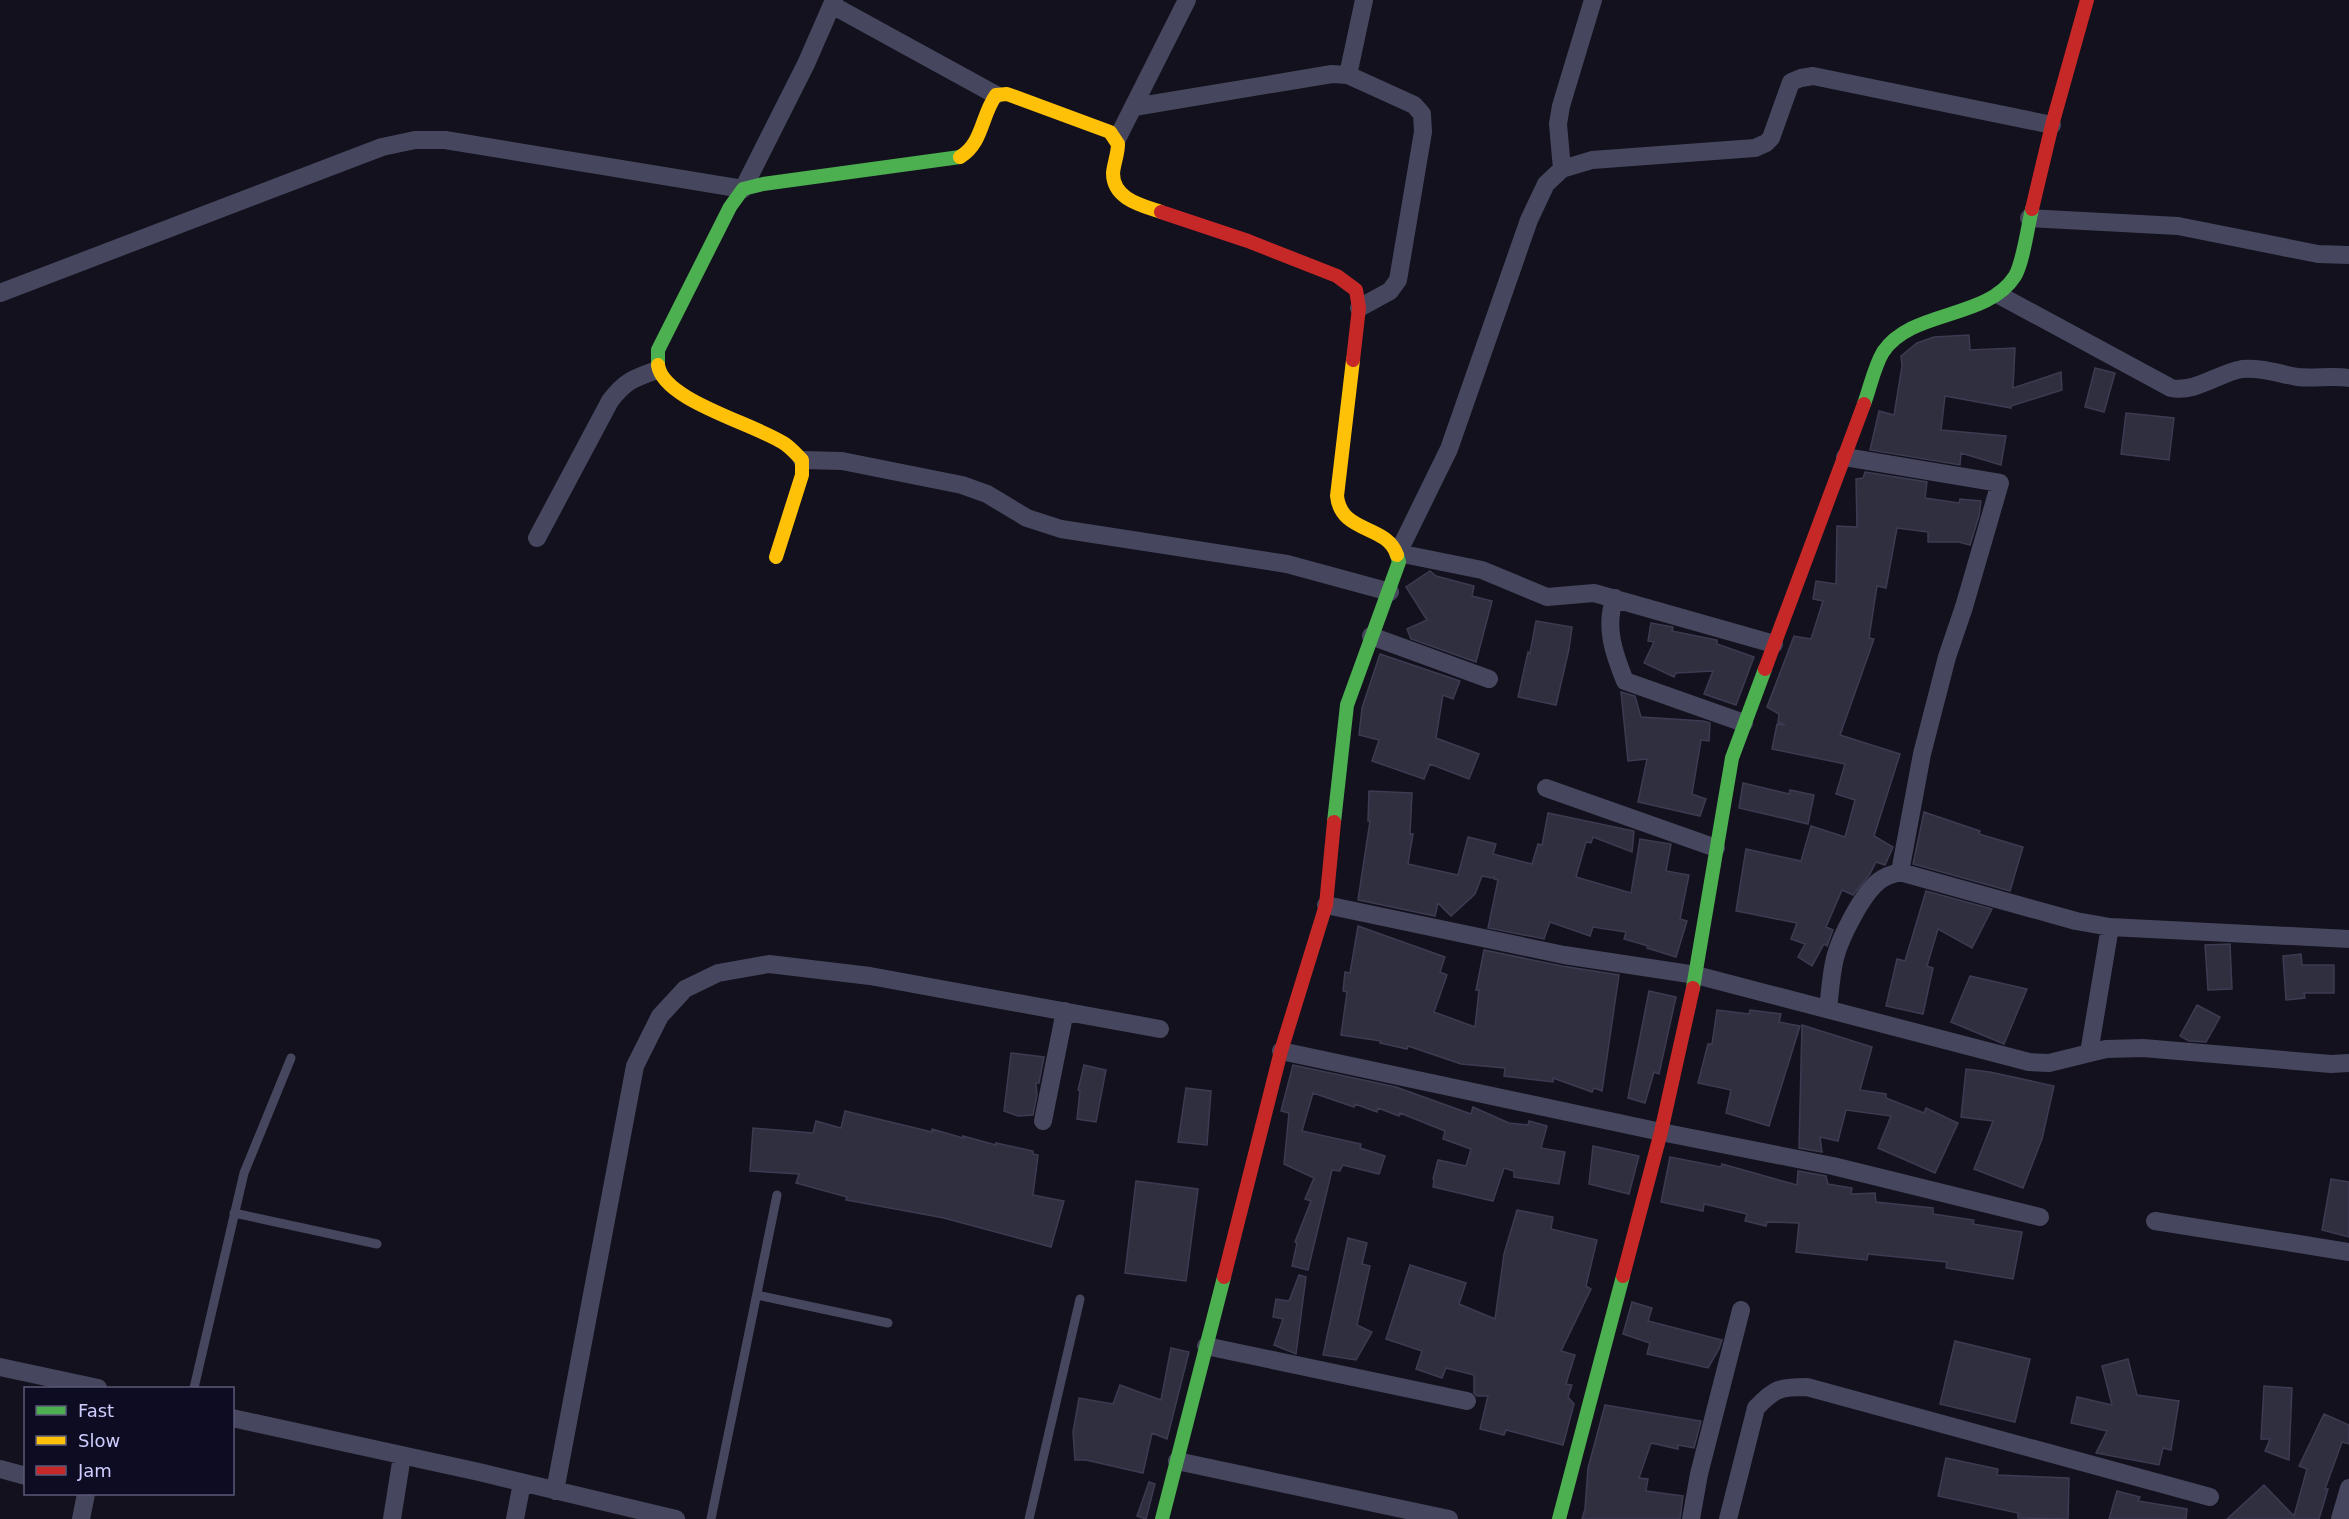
<svg xmlns="http://www.w3.org/2000/svg" width="2349" height="1519" viewBox="0 0 2349 1519" font-family="'DejaVu Sans',sans-serif">
<style>
.building{fill:#302f40;stroke:#3d3b51;stroke-width:1.5}
.lines{fill:none;stroke-linecap:round;stroke-linejoin:round}
.lane{stroke:#46475e;stroke-width:9}
.street{stroke:#46475e;stroke-width:18}
.fast{stroke:#4caf50;stroke-width:14}
.slow{stroke:#ffc107;stroke-width:14}
.jam{stroke:#c62828;stroke-width:14}
</style>
<rect width="100%" height="100%" fill="#12111d"/>
<path class="building" d="M1969,335L1970,350L2015,348L2013,388L2061,372L2062,390L2011,406V408L1945,396L1941,430L2006,436L2001,465L1961,453L1960,465L1870,450L1879,411L1894,415L1902,366L1901,356L1917,343L1934,337Z
M2095,368L2115,373L2104,412L2085,407Z
M2126,413L2174,418L2169,460L2121,454Z
M1865,472L1927,482L1925,498L1959,503L1960,499L1981,501L1979,516L1970,545L1959,542H1928V532L1897,528L1886,588L1877,586L1869,638L1874,639L1840,735L1900,754L1874,836L1893,847L1885,865L1876,862L1870,874L1853,895L1842,890L1826,927L1833,930L1827,946L1824,944L1812,966L1798,957L1805,944L1791,939L1797,923L1736,911L1746,849L1801,861L1811,826L1845,837L1855,800L1836,794L1845,764L1772,749L1777,724L1785,725L1778,722L1779,714L1767,707L1794,636L1811,639L1823,601L1813,599L1816,581L1836,584L1837,526L1857,527L1856,479L1863,478Z
M1430,571L1436,576L1474,586L1472,596L1492,601L1476,662L1411,639L1407,629L1427,620L1406,587Z
M1536,621L1572,627L1569,649L1556,705L1518,697L1528,652L1530,653Z
M1651,623L1673,627L1672,631L1717,640V644L1754,657L1736,705L1704,694L1713,671L1676,673L1674,677L1644,663L1654,642L1648,641Z
M1380,654L1460,681L1453,699L1443,695L1436,738L1479,754L1469,779L1430,764L1424,779L1372,761L1379,740L1359,735L1362,708Z
M1621,692L1635,696L1641,717L1703,721L1710,723L1709,741L1701,740L1692,794L1706,799L1700,816L1638,802L1647,759L1628,761Z
M1743,783L1789,794L1790,790L1814,795L1808,824L1739,808Z
M1369,791L1412,793L1410,834H1413L1408,864L1458,875L1468,837L1496,844L1493,854L1532,864L1538,844L1542,845L1548,813L1634,831L1632,852L1593,837L1591,843L1586,842L1576,877L1631,893L1640,839L1671,844L1666,871L1689,875L1680,919L1687,921L1676,957L1647,948L1648,946L1624,939L1626,932L1593,927L1590,936L1550,922L1544,939L1488,928L1498,880L1494,879V877L1492,878L1482,876L1475,894L1451,916L1438,903L1435,916L1358,900L1370,821H1368Z
M1924,812L1980,831L1979,834L2023,847L2010,891L1913,864Z
M1926,891L1992,909L1972,948L1938,929L1927,966L1933,968L1923,1014L1886,1006L1897,959L1905,961Z
M1358,926L1445,957L1440,972L1447,975L1434,1012L1475,1027L1479,990H1476L1484,950L1562,966L1619,975L1602,1091L1594,1088L1592,1092L1553,1078V1082L1504,1076L1505,1068L1461,1064L1408,1046L1407,1049L1380,1043L1381,1041L1341,1035L1347,992L1343,991L1345,972L1350,973Z
M2230,944L2232,989L2208,990L2205,945Z
M2301,954L2302,965H2334V993H2304L2305,998L2286,1000L2283,956Z
M1970,976L2027,989L2004,1044L1951,1022Z
M1649,991L1676,997L1659,1074L1654,1072L1645,1103L1628,1098Z
M2197,1005L2220,1017L2206,1042L2189,1041L2180,1036Z
M1717,1010L1749,1014L1750,1010L1781,1014L1779,1022L1800,1026L1769,1126L1726,1113L1731,1090L1698,1083L1708,1044H1712Z
M1802,1025L1872,1047L1860,1090L1886,1094V1098L1924,1113L1926,1108L1958,1123L1935,1173L1878,1148L1891,1116L1846,1110L1838,1141L1820,1137L1822,1152L1799,1148Z
M1011,1053L1044,1057L1039,1083H1036L1037,1095L1033,1115L1018,1116L1004,1111Z
M1084,1065L1106,1070L1096,1122L1077,1119L1080,1091L1078,1090Z
M1293,1065L1396,1087L1471,1114L1473,1107L1509,1123L1528,1125L1529,1121L1547,1126L1541,1148L1565,1152L1559,1184L1514,1177V1171L1504,1168L1493,1201L1433,1187L1434,1180L1433,1179L1438,1160L1466,1166L1471,1149L1443,1139L1445,1131L1400,1113L1399,1116L1378,1108L1377,1112L1355,1104L1354,1107L1313,1093L1302,1131L1361,1144L1360,1148L1385,1156L1379,1174L1343,1165L1340,1171L1332,1170L1308,1270L1292,1266L1297,1243L1295,1242L1311,1201L1305,1199L1314,1178L1284,1164L1289,1113L1281,1111Z
M1966,1069L1990,1072L2054,1086L2042,1139L2023,1188L1974,1169L1993,1121L1961,1117Z
M1186,1088L1211,1091L1207,1145L1178,1142Z
M845,1111L932,1132V1129L963,1138V1136L996,1145V1143L1033,1151V1154L1038,1155L1033,1195L1064,1201L1051,1247L944,1218L846,1200L847,1197L796,1183L799,1174L750,1171L753,1128L813,1133L816,1121L841,1128Z
M1593,1146L1639,1156L1629,1194L1589,1184Z
M1670,1157L1721,1167L1722,1164L1797,1185L1798,1171L1826,1176L1828,1184L1852,1188L1851,1194L1875,1193L1876,1202L1933,1208V1214L1974,1220L1973,1224L2022,1232L2013,1279L1946,1268L1947,1262L1868,1254L1867,1260L1796,1252L1799,1223L1767,1222L1766,1226L1745,1221L1747,1214L1704,1204L1703,1211L1661,1202Z
M2331,1179L2349,1182V1237L2322,1230Z
M1136,1181L1198,1189L1186,1281L1125,1273Z
M1517,1210L1553,1217L1551,1229L1597,1240L1586,1286L1591,1289L1561,1351L1575,1355L1566,1384L1572,1385L1568,1397L1574,1404L1563,1445L1506,1430L1504,1435L1480,1429L1488,1396H1477L1474,1393V1375L1446,1368L1442,1378L1416,1369L1422,1351L1386,1339L1410,1265L1466,1283L1459,1304L1495,1319L1504,1254Z
M1348,1238L1367,1243L1362,1264L1370,1266L1357,1325L1372,1332L1356,1360L1323,1355Z
M1299,1275L1306,1277L1296,1354L1274,1345L1283,1319L1273,1317L1276,1299L1289,1301Z
M1632,1302L1652,1308L1648,1321L1722,1340L1719,1349L1708,1368L1647,1354L1650,1343L1623,1334Z
M1955,1341L2030,1359L2015,1422L1940,1404Z
M1171,1348L1189,1352L1167,1439L1152,1433L1143,1473L1086,1460H1075L1073,1432L1079,1398L1113,1404L1120,1385L1161,1400Z
M2128,1359L2137,1395L2179,1401L2171,1450L2163,1448L2159,1465L2096,1453L2107,1431L2071,1423L2077,1397L2112,1405L2102,1366Z
M2264,1386L2292,1388L2289,1460L2265,1451L2270,1439H2261Z
M1605,1405L1701,1421L1694,1448L1678,1445V1449L1651,1443L1639,1478L1648,1479L1646,1491L1683,1496L1680,1519H1582L1585,1509L1588,1468Z
M2324,1414L2349,1425V1444L2342,1442L2325,1489H2328L2319,1519H2227L2264,1485L2294,1516L2307,1469L2299,1466Z
M1946,1458L1998,1469L1997,1475L2069,1478L2068,1519L2018,1518V1513L1938,1496Z
M1149,1482L1155,1484L1146,1519L1137,1516Z
M2117,1491L2140,1497L2138,1501L2187,1509L2186,1519H2109Z"/>
<g class="lines">
<path class="lane" d="M234,1213L377,1244
M757,1295L888,1323
M194,1388L244,1173L291,1058
M711,1519L777,1195
M1029,1519L1080,1299"/>
<path class="street" d="M832,5L996,95
M1348,75L1364,0
M1134,107L1332,74L1348,75L1414,105L1422,114L1423,132L1398,280L1390,291L1359,308
M1117,139L1187,0
M1562,169L1558,124L1561,106L1593,0
M2029,218L2178,226L2318,254L2349,255
M0,293L382,147L415,140H445L743,189L806,64L834,0
M1999,295L2171,388C2195,393 2219,373 2242,369C2262,367 2279,374 2298,377C2314,379 2332,375 2349,378
M1845,457L2000,483L1964,607L1947,657L1922,754L1900,872
M802,460L842,461L962,485L987,494L1027,518L1061,529L1287,564L1390,592
M537,538L610,401C625,381 634,378 657,370
M1615,598C1604,626 1614,654 1625,681L1744,723
M1371,636L1489,679
M1774,644L1594,593L1547,597L1482,570L1398,553L1449,449L1529,220L1546,184L1562,169L1592,160L1755,148L1766,143L1771,138L1791,82L1801,78L1813,76L2052,125
M1546,788L1716,848
M1326,905L1564,955L1696,975L2029,1062L2049,1063L2106,1049L2143,1048L2331,1064L2349,1063
M1828,1009C1830,992 1831,974 1835,958C1840,938 1862,894 1879,881C1885,876 1892,874 1900,872L2076,921L2110,927L2349,939
M1281,1051L1661,1132L1833,1166L2040,1217
M2089,1053L2110,927
M1043,1121L1065,1011
M2155,1221L2349,1252
M1206,1346L1467,1401
M0,1367L98,1388
M232,1418L479,1472L676,1519
M1177,1461L1449,1519
M0,1469L26,1476
M555,1491L635,1066L660,1016L685,989L718,973L769,964L870,976L1160,1029
M81,1519L86,1494
M392,1519L402,1456
M515,1519L522,1483
M1691,1519L1699,1474L1741,1310
M1728,1519L1756,1408C1775,1388 1780,1387 1807,1387L2210,1497
M2340,1519L2349,1488"/>
<path class="fast" d="M658,365V350L730,207L743,189L763,184L960,157
M1864,404C1870,388 1874,367 1883,352C1912,309 1987,320 2015,276C2023,263 2028,225 2032,209
M1334,822L1347,705L1399,562L1397,555
M1693,988L1732,758L1765,669
M1162,1519L1224,1277
M1559,1519L1623,1276"/>
<path class="slow" d="M960,157C983,143 981,116 996,95L1007,94L1110,132L1118,144C1118,154 1114,163 1113,173C1113,199 1141,205 1161,212
M1353,360L1337,496C1341,534 1387,524 1397,555
M658,365C663,401 756,424 785,444C791,448 797,455 802,460V475L776,557"/>
<path class="jam" d="M2032,209L2052,125L2087,0
M1161,212L1248,241L1337,276L1356,290L1359,308L1353,360
M1765,669L1864,404
M1623,1276L1661,1132L1693,988
M1224,1277L1281,1051L1326,905L1334,822"/>
</g>
<rect x="24" y="1387" width="210" height="108" fill="#0e0c22" stroke="#5b597a" stroke-width="1.5"/>
<rect x="36" y="1406" width="30" height="9" fill="#4caf50" stroke="#5b597a" stroke-width="1.5"/>
<text x="78" y="1417" font-size="18" fill="#cecdff">Fast</text>
<rect x="36" y="1436" width="30" height="9" fill="#ffc107" stroke="#5b597a" stroke-width="1.5"/>
<text x="78" y="1447" font-size="18" fill="#cecdff">Slow</text>
<rect x="36" y="1466" width="30" height="9" fill="#c62828" stroke="#5b597a" stroke-width="1.5"/>
<text x="78" y="1477" font-size="18" fill="#cecdff">Jam</text>
</svg>
